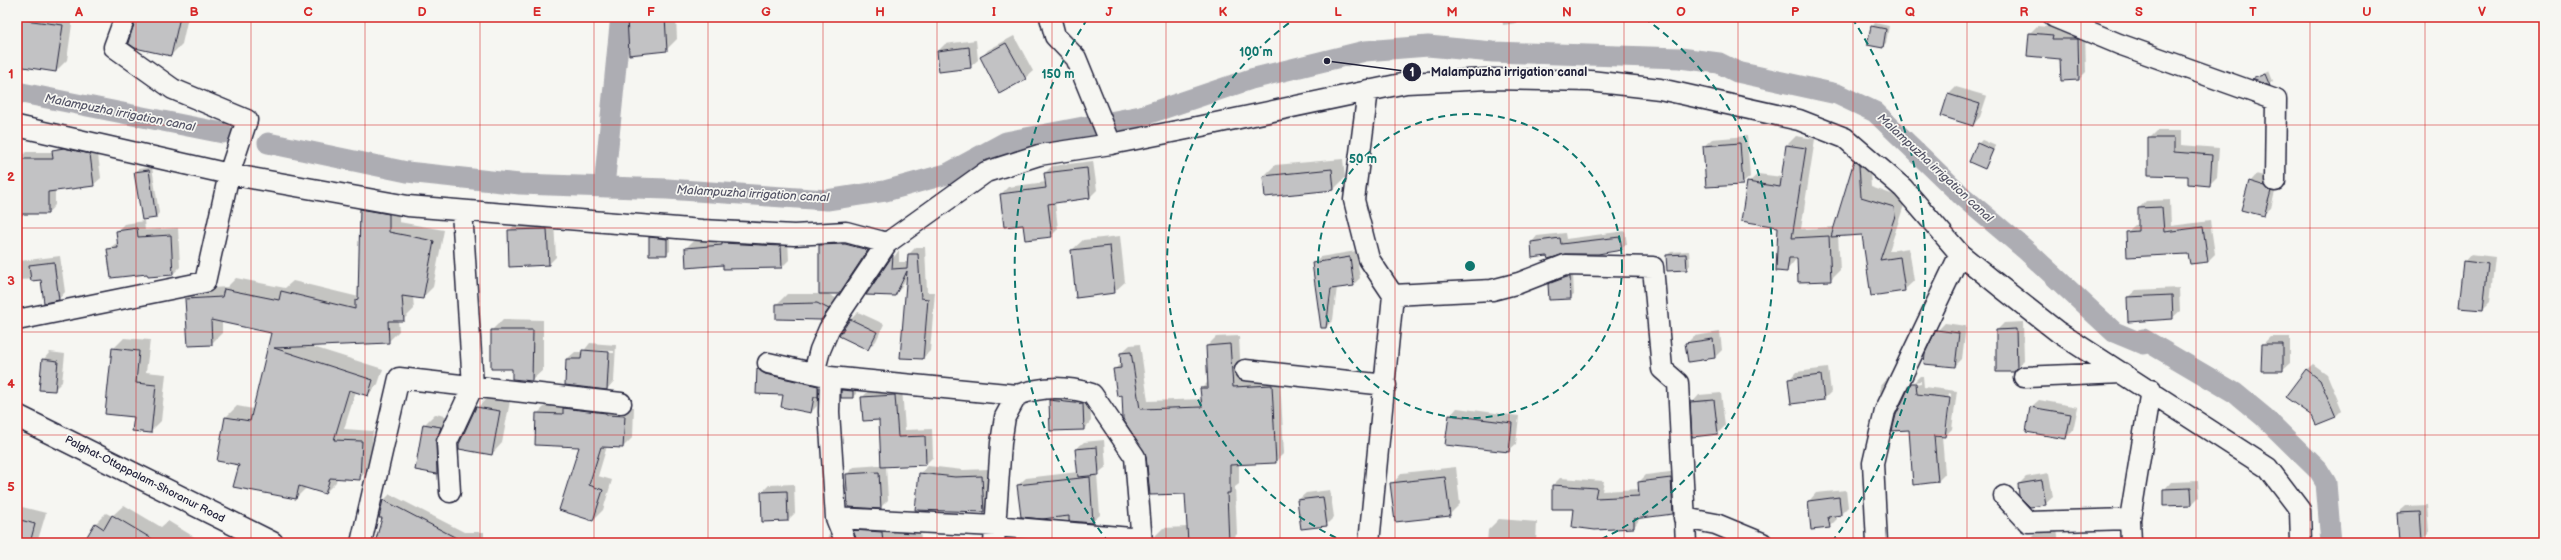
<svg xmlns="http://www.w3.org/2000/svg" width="2561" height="560" viewBox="0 0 2561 560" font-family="'Balsamiq Sans',sans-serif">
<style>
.shadow{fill:#0003;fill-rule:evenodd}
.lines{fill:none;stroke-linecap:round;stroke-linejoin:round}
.canal{stroke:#adadb3;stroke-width:21}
.building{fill:#c2c2c4;stroke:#22223b}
.minor-casing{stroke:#22223b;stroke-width:23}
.secondary-casing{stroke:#22223b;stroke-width:25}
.minor{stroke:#f6f6f2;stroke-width:20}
.secondary{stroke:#f6f6f2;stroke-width:22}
.grid{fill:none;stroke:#d62828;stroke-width:1;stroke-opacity:0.55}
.ring{fill:none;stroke:#0f766e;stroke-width:2;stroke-dasharray:7 5}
.labels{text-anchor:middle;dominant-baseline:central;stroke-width:3.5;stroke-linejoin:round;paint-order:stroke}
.street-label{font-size:11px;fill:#22223b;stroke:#f6f6f2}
.water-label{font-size:12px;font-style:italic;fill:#535365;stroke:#f6f6f2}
.centre{fill:#0f766e;stroke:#f6f6f2;stroke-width:2}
.ring-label{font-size:12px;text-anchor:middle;font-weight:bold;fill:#0f766e;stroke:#f6f6f2;stroke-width:3.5;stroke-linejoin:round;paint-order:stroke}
.leader{fill:none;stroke:#22223b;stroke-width:1.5}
.callout-dot{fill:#22223b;stroke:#f6f6f2;stroke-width:1.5}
.mark-label{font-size:12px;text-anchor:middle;font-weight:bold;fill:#fff}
.callout-label{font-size:12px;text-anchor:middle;font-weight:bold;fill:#22223b;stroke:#f6f6f2;stroke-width:3.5;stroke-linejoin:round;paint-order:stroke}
.neatline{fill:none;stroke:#d62828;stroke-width:1.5}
.grid-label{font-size:13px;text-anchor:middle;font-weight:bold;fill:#d62828}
</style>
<rect width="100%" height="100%" fill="#f6f6f2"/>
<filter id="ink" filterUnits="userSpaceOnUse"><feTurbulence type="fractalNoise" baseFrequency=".025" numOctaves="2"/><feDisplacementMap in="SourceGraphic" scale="8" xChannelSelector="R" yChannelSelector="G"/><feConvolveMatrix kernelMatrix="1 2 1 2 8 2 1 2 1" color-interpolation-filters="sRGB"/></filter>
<g filter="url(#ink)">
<path class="shadow" d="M17,17H73L67,60L56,71L17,65Z
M137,17H188L182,44L171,55Z
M628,17H676L677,39L666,50Z
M1237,17H1270L1237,22Z
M1502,17H1522L1516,23L1503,25Z
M1590,17H1621L1618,20L1590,21Z
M1875,23L1889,26L1886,43L1882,47L1872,27Z
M2037,26L2059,28V32H2085L2086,72L2079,79L2062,80L2061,58L2030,33Z
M1014,36L1033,71L1025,78L981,58L988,50Z
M976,40L978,60L970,67L938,51L945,44Z
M2269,71L2273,81L2269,84L2254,79Z
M1956,87L1987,96L1980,117L1973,125L1942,115L1949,94Z
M2157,131H2181V145L2219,148L2217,177L2209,185L2189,175L2149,139Z
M1747,136L1750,177L1742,184L1704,146L1712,139Z
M1796,136L1815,139L1801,229L1835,227L1854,161L1864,152L1869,156L1871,187L1903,198L1904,205L1889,251L1909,248L1914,281L1904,290L1872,295L1863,234L1838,235L1840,270L1830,280L1798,257L1786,271L1779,226L1748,183L1758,174L1782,177L1787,145Z
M1982,140L1996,146L1985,168L1978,144Z
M61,143L97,147L101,178L93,185L55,190V205L48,213L17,215L18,160L26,152H54Z
M1343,159L1345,178L1334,189L1264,176L1275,165Z
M1093,161L1097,190L1090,197L1055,202L1058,229L1051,236L1001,194L1008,187L1046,182L1045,173L1052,166Z
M152,167L159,213L156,217L135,173L138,169Z
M2257,174L2272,178L2277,184L2271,208L2263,215L2250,182Z
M372,199L399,204V222L444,230L433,287L422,298L413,297L414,309L403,320H398L399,331L388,342L310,346L383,369L378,384L368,395L356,391L344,429L373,431L370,468L359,479L337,477L336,482L325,493L307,487L296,498L240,464L226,417L237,406L253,409L272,332L222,322V333L211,344L186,299L197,289L227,287L236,278L285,288L293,281L359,297L361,210Z
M2170,200L2171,226L2210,221L2215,254L2208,261L2127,232L2135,225H2139V208L2146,201Z
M144,221L145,230L178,228L180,267L173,274L149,276L148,273L108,249L118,242L117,231L124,224Z
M554,222L556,257L549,264L509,231L516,223Z
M1625,231L1627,244L1621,249L1533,257L1532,242L1537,236L1565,233L1566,239Z
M654,234L670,235V251L666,254L650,238Z
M830,236L877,240L848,283L838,293H826L838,299L821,319L777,318V304L787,294H820V245Z
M1120,236L1125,282L1114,292L1072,250L1083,240Z
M728,238L788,239L789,260L782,267L724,264L686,248L693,241Z
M916,247H925L927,292H935L930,351L923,358L907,276L901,288L894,295L868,294L899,250V262H908L909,254Z
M1356,251L1360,278L1353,285L1337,287L1333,320L1326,327L1313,263L1320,257Z
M1689,251L1690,265L1687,269L1667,255L1671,252Z
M2471,254L2495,257L2490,302L2483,309L2464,262Z
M60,256L65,292L59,299L42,279L17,280V258H20V261Z
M1573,274L1574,295L1570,298L1549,284L1553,281Z
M2179,288L2180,311L2172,318L2128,297L2136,290Z
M858,312L884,324L876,341L868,349L850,320Z
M503,319L543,320V370L532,380L513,368L492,330Z
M2023,322L2024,360L2013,371L1997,330L2004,323Z
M1945,323L1966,326L1962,359L1955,366L1937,331Z
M1720,332L1722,350L1715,357L1686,344L1694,336Z
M1239,336L1241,378L1280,377L1284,453L1275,462L1239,463V484L1235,487L1237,534L1229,543H1154V537L1163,528L1188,527L1186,493L1147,455L1114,370L1122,362L1121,353L1130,345L1140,344L1148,401L1202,399L1201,389L1209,381L1207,346L1216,337Z
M2270,337H2290V363L2282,370L2263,344Z
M124,338L150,340L146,372L166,374L161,421L150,432L135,416L113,349Z
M590,343L616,345L614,381L607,389L566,384L567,359L575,352H583ZM588,350L614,351V353L588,352Z
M50,352L65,354L62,382L54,390L43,360Z
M764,362L824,380L817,406L811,412L784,394L757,393L758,368Z
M2313,364L2327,374L2342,410L2336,416L2317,424L2306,370Z
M1828,368L1831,392L1824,399L1789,380L1796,372Z
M1920,376H1923L1924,387L1957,391L1952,429L1945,436H1942L1945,474L1938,481L1912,384ZM1921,381V383L1914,384V382ZM1949,393L1951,394L1947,429H1945Z
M1887,378H1891L1880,394V386Z
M846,387L856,388V394L852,397H842V390Z
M902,388L905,430L932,429L933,457L926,464L886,466L888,500L880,508L849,506L847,474L854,467L882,465L880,419L862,398L869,390Z
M1057,393L1090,396L1091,421L1084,429L1051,430L1050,400Z
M1721,393L1725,426L1718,433L1692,403L1699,395Z
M488,397L510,401L502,443L492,454L477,408Z
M2039,400L2078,407L2073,430L2066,438L2031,407Z
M547,404L634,407L633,437L623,447L607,446L598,476L612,480L603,510L593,520L581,446L537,414Z
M1457,408L1519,416L1516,444L1508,451L1450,416Z
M435,414L451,417L448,463L437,473L416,470L424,425Z
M1104,440L1106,467L1097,474L1100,515L1092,522L1022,516L1018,485L1026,478L1078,472L1076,449L1084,442Z
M928,466L963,470L989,469L991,504L984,511L920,474Z
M1456,467L1460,504L1449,515L1392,484L1402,473Z
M1678,471L1680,506L1673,513L1641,517L1634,527L1596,529L1553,485L1560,478L1604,481L1602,491L1640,489L1639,482L1646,475Z
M2049,473L2053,497L2045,504L2019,484L2026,477Z
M2198,481L2199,497L2192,504L2164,490L2171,482Z
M794,484L795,513L788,520L762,492L769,485Z
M1330,490L1334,517L1326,525L1298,500L1306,493Z
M1846,490L1848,507L1840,515H1836L1837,519L1829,527L1812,528L1809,501L1816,493Z
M390,494L464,532H484V543H376L383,518L384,500Z
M124,505L161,527L168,521L204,543H84L95,524L106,513L112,516Z
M2427,505L2429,533L2422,540L2398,513L2406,506Z
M22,507L46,513L37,543H17V511Z
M1499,519L1537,522L1536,543H1487L1488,530Z
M865,520L920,523L921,543H858L854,531Z
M839,525L854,543H829L828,536Z
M2057,529L2059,543H2031V538L2038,531Z
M1014,532L1065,536V543H1005Z"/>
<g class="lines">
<path class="canal" d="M17,92L223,133
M268,143L407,172L520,184L667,189L827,200L885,191L947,174L1006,142L1141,116L1251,79L1365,51L1428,46L1493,52L1680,58L1719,63L1737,72L1837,94L1875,112L1963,197L2027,251L2114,332L2143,344V339L2235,393L2264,417L2318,470L2326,483L2331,543
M604,187L620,25L626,17"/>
</g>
<path class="building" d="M136,17H180L171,56L135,48L128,43Z
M627,17H665L667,51L629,55Z
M17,19L63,25L56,72L17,66Z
M1871,26L1886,29L1883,48L1867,45Z
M2029,33L2053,35L2052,39H2078L2079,80L2061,81L2060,59L2027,56Z
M1006,43L1026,79L999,94L980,57Z
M969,47L971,68L939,72L937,51Z
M2265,74L2270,86L2252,79Z
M1948,94L1980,104L1973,126L1941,116Z
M2148,138H2174V152L2212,155L2210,186L2188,184V176L2148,175Z
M1740,143L1743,185L1706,187L1703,146Z
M1977,143L1993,150L1985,169L1969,162Z
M1786,145L1806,148L1792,238L1829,236L1831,281L1798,282L1797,258H1789L1787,272L1776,271L1778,227L1741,221L1747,182L1780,187Z
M64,148L90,154L94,186L48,192V214H18L17,159H53L52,150Z
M1854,161L1859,165L1861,197L1894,207L1895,216L1880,260L1900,257L1905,291L1871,296L1862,235L1831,237Z
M1087,168L1090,198L1048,204L1052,237L1025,240L1023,225L1004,227L1000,194L1046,188L1044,173Z
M1332,169L1334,190L1265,197L1263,176Z
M149,170L156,218L142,220L134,172Z
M2249,181L2265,186L2271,191L2264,216L2241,210Z
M2162,207L2164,232L2203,227L2208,262L2190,264L2188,254L2127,257L2126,232L2138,231V208Z
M360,209L389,214V232L434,241L423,299L402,296L404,321H388L389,343L274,348L373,380L368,396L349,390L334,440L362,441L360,480L330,478L325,494L299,486L296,499L233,487L239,465L217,461L225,417L250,421L271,333L211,320L212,345L188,346L185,299L222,297L224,289L279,300L281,291L355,309V300L358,299Z
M137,228L138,237L171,235L173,275L148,277L147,274L111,278L107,249L118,248L116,231Z
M547,229L549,265L509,267L508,230Z
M649,237L667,239V255H649Z
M1620,237L1622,250L1598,254H1565L1548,259L1547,256L1532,258L1531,242L1560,238L1561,244Z
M722,243L781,246L782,268L723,269V265L686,268L685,248L722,245Z
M845,244L868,250L839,294H819V245Z
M1110,246L1115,293L1076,298L1071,250Z
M908,254H918L921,298L928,299L923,359L900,358L907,271L895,296L866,295L893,255L892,269L907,268Z
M1686,254L1687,270L1667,271L1666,255Z
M1350,257L1354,286L1331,289L1326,328H1321L1312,263Z
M2463,261L2488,264L2483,310L2458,308Z
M54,262L59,300L44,303L41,280L31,281L29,265Z
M1567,277H1570L1571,299L1549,300L1548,284Z
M2172,295L2173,319L2128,322L2127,297Z
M817,303L829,309L821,320L776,319V304Z
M850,319L877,332L868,350L839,336Z
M2016,329L2017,368L2014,372H1996V330Z
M491,330H533L532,381L512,379V369H491Z
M1936,330L1959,333L1955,367L1924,364L1925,353Z
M1713,339L1715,358L1688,362L1685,343Z
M1230,344L1233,387L1272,385L1276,463L1230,465V493H1227L1229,543H1188L1185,494L1150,495L1146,456L1123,419L1122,395L1117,396L1113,369L1121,368L1120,353L1131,352L1140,409L1202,407L1200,388H1208L1206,346Z
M2262,344H2283V371H2261Z
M112,348L139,351L136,383L156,385L151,433L132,431L134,417L105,414Z
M582,350L609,352L607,390L565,385L566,359H581Z
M42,359L58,361L55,391L39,390Z
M757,368L765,374L818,386V397H814L811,413L781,407L783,395L756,394Z
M2306,369L2320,380L2336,417L2316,425L2312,416L2285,397Z
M1821,375L1824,400L1791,404L1788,379Z
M1911,383H1916L1917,394L1950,398L1945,437L1934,436L1938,482L1913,485L1909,430L1892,431L1896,415Z
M841,390L853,391V398H841Z
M895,395L898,437L925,436L926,465L881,467L879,420L863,421L861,397Z
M1049,400L1083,404L1084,430L1050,431Z
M1714,400L1718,434L1692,437L1690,402Z
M476,407L500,411L492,455L459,449V444Z
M2030,407L2071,414L2066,439L2026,432Z
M563,408L606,413V415L625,416L623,448L601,447L589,485L603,490L593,521L559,510L579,447L535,445L536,413L563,414Z
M1449,415L1512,423L1509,452L1445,445Z
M423,424L441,427L436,442L437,474L415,470Z
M1097,447L1099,475L1078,477L1075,449Z
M879,472L881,509L848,507L846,474Z
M919,473L955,477L982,476L984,512L915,510Z
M1090,477L1093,523L1069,521V516L1042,519L1021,517L1017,485Z
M1445,477L1450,516L1395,522L1390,483Z
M1671,478L1673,514L1634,519V528L1595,530L1572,527L1574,509H1552V485L1597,488L1595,498L1639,496L1638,482Z
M2042,480L2046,505L2030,507L2019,496L2018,484Z
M2191,488L2192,505L2163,506V489Z
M787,491L788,521L762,522L761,492Z
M1323,497L1327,526L1301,529L1297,500Z
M1839,497L1841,515L1828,517L1830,528L1811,530L1808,501Z
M383,500L399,508L466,543H375L382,518H379Z
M2420,512L2422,541L2399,543L2397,513Z
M112,515L159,543H83L95,523L104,529Z
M17,519L35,524L30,543H17Z
M853,530L882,532L883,543H857Z"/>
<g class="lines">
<g class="minor-casing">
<path id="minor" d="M1050,17L1055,36L1076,58L1111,144
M2054,17L2119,44L2276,100L2275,181
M1368,90L1354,200L1369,259L1393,295
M17,126L229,174L408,206L702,230L794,235L846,232L887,243L986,172L1039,155L1111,144L1192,128L1406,83L1489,79L1590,81L1660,89L1799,120L1845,138L1903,188L1960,254L2002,288L2058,332L2268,468L2300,510L2301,543
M17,320L205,282L229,174L247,120L173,89L114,47L125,17
M768,363L826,376
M1245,370L1386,385
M814,373L820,350L829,329L887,243
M2024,377L2123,373
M450,492L447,442L473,386L462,211
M2004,496L2028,522L2130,519L2131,543
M836,518L995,526L1142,539
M1684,518L1716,524L1762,543
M2130,519L2151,390
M361,543L399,378L621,403
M846,543L836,518L829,412L830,377L1017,395
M994,543L1001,443L1005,417L1017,395C1044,386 1065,386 1092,394L1135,457L1142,543
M1369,543L1393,295L1492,290L1519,283L1565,265L1653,267L1662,369L1678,383L1686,543
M1877,543L1873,463L1885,411L1960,254"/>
</g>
<g class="secondary-casing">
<path id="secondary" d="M17,416L272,543"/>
</g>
<use href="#minor" class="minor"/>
<use href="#secondary" class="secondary"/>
</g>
</g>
<path class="grid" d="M136,17V543M251,17V543M365,17V543M480,17V543M594,17V543M708,17V543M823,17V543M937,17V543M1052,17V543M1166,17V543M1280,17V543M1395,17V543M1509,17V543M1624,17V543M1738,17V543M1853,17V543M1967,17V543M2081,17V543M2196,17V543M2310,17V543M2425,17V543M17,125H2544M17,228H2544M17,332H2544M17,435H2544"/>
<g class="ring">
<circle cx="1470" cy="266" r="152"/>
<path d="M1347 543A303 303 0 0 1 1296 18M1644 18A303 303 0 0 1 1593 543"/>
<path d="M1109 543A455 455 0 0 1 1088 18M1852 18A455 455 0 0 1 1831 543"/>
</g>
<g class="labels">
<g class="street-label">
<text transform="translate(145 479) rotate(27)">Palghat-Ottappalam-Shoranur Road</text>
</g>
<g class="water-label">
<text transform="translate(120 113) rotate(11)">Malampuzha irrigation canal</text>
<text transform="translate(1935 168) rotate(43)">Malampuzha irrigation canal</text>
<text transform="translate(753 194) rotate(3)">Malampuzha irrigation canal</text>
</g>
</g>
<circle cx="1470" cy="266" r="6" class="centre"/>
<g class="ring-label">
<text x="1256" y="56">100 m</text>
<text x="1058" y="78">150 m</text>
<text x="1363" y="163">50 m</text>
</g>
<path class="leader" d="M1327 61L1412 72"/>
<g class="callout-dot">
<circle cx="1327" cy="61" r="4"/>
<circle cx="1412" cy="72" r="10"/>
</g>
<g class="mark-label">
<text x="1412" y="76">1</text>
</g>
<g class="callout-label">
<text x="1509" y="76">Malampuzha irrigation canal</text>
</g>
<rect width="2561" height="560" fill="none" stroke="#f6f6f2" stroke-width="44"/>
<rect x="22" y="22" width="2517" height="516" class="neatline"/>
<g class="grid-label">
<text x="79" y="16">A</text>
<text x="194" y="16">B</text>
<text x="308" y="16">C</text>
<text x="422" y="16">D</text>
<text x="537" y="16">E</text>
<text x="651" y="16">F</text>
<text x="766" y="16">G</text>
<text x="880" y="16">H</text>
<text x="994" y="16">I</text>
<text x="1109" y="16">J</text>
<text x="1223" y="16">K</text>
<text x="1338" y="16">L</text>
<text x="1452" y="16">M</text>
<text x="1567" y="16">N</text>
<text x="1681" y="16">O</text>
<text x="1795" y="16">P</text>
<text x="1910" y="16">Q</text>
<text x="2024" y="16">R</text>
<text x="2139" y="16">S</text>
<text x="2253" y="16">T</text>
<text x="2367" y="16">U</text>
<text x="2482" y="16">V</text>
<text x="11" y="78">1</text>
<text x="11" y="181">2</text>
<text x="11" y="285">3</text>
<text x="11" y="388">4</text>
<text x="11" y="491">5</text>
</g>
</svg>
